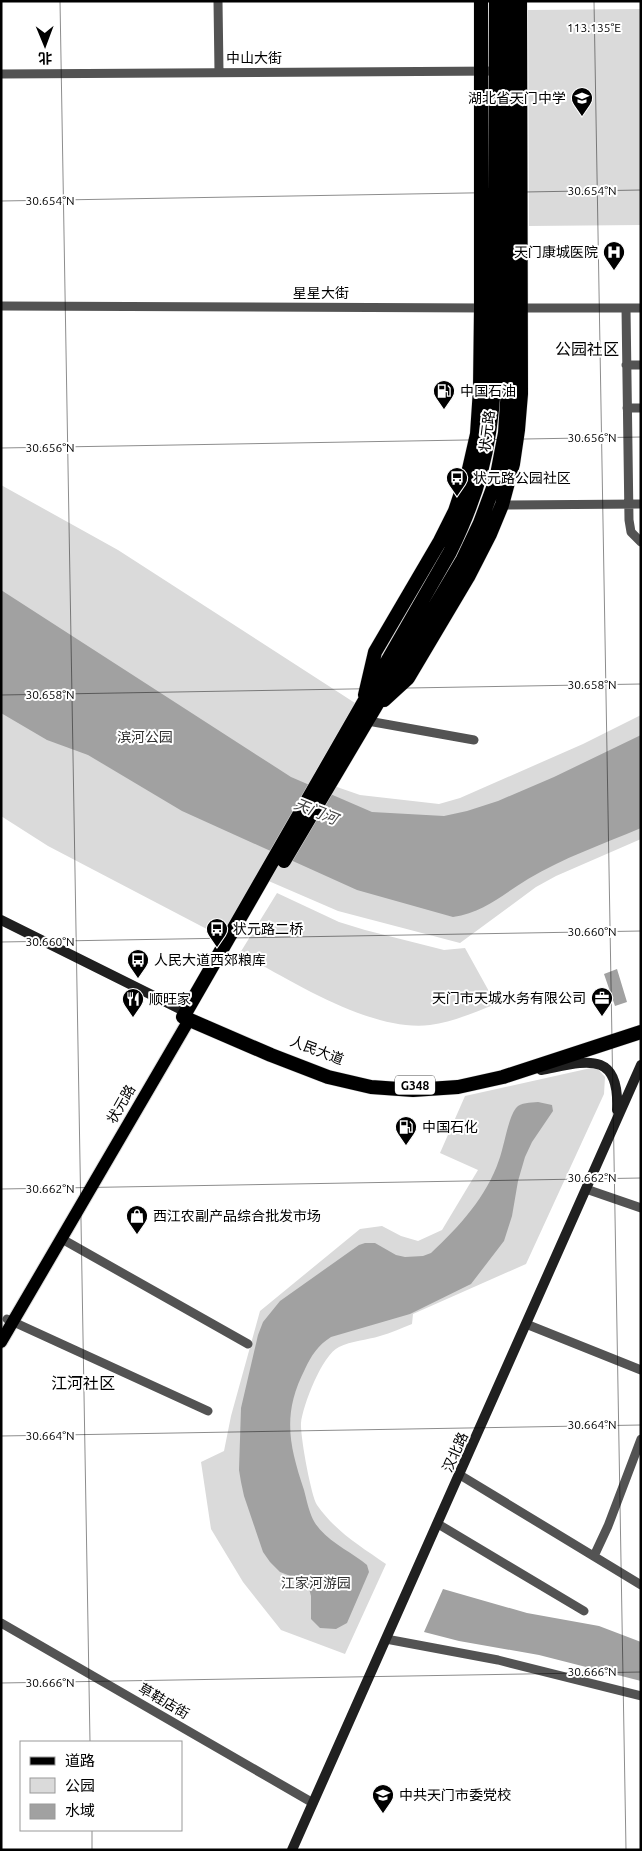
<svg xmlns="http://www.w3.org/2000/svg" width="642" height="1851" viewBox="0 0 642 1851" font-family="Ubuntu,'Noto Sans SC',sans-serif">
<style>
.green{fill:#dadada}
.water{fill:#a1a1a1}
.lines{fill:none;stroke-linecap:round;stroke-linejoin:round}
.primary-casing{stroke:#dbdbdb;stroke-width:14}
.trunk-casing{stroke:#dbdbdb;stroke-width:15}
.minor{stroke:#535353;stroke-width:9}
.secondary{stroke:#202020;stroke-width:10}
.primary{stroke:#000;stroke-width:12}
.trunk{stroke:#000;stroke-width:14}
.ticks{fill:none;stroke:#000;stroke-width:1;stroke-opacity:0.45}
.labels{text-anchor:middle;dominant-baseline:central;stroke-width:4;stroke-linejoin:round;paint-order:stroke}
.shield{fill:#fff;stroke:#4c4c4c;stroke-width:1}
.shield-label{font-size:12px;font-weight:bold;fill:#000}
.street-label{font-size:14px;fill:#000;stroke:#fff}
.poi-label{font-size:14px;fill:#000;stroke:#fff;text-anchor:start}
.park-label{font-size:14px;fill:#313131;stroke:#fff}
.water-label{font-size:15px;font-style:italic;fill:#424242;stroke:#fff}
.quarter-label{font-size:16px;fill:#000;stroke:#fff}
.ticks-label{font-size:12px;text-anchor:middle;fill:#000;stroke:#fff;stroke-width:4;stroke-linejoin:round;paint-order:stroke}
</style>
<rect width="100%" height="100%" fill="#fff"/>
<path class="green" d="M641,9V225L529,226L528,10Z
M1,485L118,550L355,703L314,774L337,787L360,795L439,804L460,798L583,744L641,715V839L556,876L536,887L460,943L338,911L257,876L222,937L48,846L1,816Z
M277,893L339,922L365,930L444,950L465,948L496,1004C475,1012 453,1022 430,1025C370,1032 292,981 240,953Z
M591,1068H597L605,1077L604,1094L526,1264L413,1314L412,1324C401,1328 391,1333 380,1336C367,1340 351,1341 339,1347C322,1355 303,1405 301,1423C300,1435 311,1496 317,1505C335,1531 360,1546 386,1564L345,1654L281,1630L243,1582L211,1529L201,1462L224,1451L231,1416L260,1311L360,1229L382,1226L401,1236L418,1241L442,1230L478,1170L440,1153L465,1096Z"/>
<path class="water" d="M1,590L291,777L372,812L444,816L467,811L498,801L554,777L641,735V828C603,844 563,858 528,879C503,894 483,913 453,917L357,890L182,811L88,755L47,740L1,713Z
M617,969L627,1002L615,1006L604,974Z
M538,1102L552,1105L553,1111L532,1142L525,1157L518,1181L512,1216L504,1241L471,1284L410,1314L331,1337C318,1345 311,1356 305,1369C282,1414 289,1445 304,1490C307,1501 309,1513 315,1523C325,1539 347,1550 362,1561L367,1565L369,1572L347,1623L336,1629L320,1628L311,1619V1596L308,1585L303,1581L280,1572L270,1562L263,1552L244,1496L241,1482L239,1470L241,1408L258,1335L263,1322L280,1301L359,1245L365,1243H375L396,1255L405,1257L423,1256L431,1253C459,1227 487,1196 499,1160C504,1147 508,1118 516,1108C521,1102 530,1103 538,1102Z
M443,1589L527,1613L599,1626L641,1642V1681L539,1655L459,1641L424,1632Z"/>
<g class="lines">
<g class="primary-casing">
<path id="primary" d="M1,1342L189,1020"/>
</g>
<g class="trunk-casing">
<path id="trunk" d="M496,1L494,386C490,450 478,495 450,552L183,1017L271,1055L328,1077L371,1087L413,1090L458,1087L503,1077L641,1032
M365,695L375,652L440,541L455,511L469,469L477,434L480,389L481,308V1
M384,700L408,678L468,577L490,534L502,505L513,464L518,430L521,394L520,1
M284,861L463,559L480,523L496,480L505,433L508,388V1"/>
</g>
<path class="minor" d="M218,1L219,72
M1,74L501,71
M1,306L486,308
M516,308H641
M626,308L629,520L631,532L641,542
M626,365H641
M627,408H641
M502,505L641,504
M368,721L474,740
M586,1189L641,1208
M62,1239L248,1344
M7,1319L208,1411
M526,1324L641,1370
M460,1475L641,1585
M438,1524L584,1611
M594,1556L608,1526L641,1439
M1,1623L313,1803
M386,1639L498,1660L641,1696"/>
<path class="secondary" d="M1,920L186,1012
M541,1070C584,1062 620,1048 617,1110
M292,1850L641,1065"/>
<use href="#primary" class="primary"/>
<use href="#trunk" class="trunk"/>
</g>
<path class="ticks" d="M60,1L90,1742M594,1L626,1850M1,201L641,190M1,448L641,437M1,695L641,684M1,942L641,931M1,1189L641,1178M1,1436L641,1425M1,1683L641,1672M92,1830V1850"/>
<defs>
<g id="school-pin" transform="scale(1.125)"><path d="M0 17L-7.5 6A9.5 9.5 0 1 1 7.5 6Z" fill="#000" stroke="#fff"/><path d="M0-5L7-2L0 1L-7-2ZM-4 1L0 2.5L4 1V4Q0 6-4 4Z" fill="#fff"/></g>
<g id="hospital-pin" transform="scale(1.125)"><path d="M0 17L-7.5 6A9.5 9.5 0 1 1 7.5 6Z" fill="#000" stroke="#fff"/><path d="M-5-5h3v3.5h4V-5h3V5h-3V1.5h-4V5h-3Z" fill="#fff"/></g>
<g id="fuel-pin" transform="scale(1.125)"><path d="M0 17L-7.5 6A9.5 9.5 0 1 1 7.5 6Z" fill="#000" stroke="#fff"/><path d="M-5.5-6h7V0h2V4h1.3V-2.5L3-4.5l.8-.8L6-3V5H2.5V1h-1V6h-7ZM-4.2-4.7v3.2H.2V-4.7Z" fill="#fff"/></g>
<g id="bus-pin" transform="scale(1.125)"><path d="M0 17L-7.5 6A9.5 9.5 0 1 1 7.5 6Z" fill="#000" stroke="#fff"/><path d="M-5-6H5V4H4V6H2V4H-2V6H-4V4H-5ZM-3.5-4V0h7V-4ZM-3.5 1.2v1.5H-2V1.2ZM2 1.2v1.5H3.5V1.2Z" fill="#fff"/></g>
<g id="office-pin" transform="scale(1.125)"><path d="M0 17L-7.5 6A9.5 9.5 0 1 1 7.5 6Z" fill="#000" stroke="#fff"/><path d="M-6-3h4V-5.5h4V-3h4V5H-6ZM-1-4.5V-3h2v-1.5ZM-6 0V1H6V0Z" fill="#fff"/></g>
<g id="restaurant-pin" transform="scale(1.125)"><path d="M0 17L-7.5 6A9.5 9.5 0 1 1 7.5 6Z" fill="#000" stroke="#fff"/><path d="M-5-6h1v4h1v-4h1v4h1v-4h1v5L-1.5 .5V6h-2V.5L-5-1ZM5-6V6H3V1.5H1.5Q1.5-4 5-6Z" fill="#fff"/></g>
<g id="shop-pin" transform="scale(1.125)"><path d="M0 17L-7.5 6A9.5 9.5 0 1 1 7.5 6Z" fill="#000" stroke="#fff"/><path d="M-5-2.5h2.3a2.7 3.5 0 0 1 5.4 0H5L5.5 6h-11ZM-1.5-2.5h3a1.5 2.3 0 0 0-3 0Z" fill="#fff"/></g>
</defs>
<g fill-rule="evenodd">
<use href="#school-pin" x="582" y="98"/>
<use href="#hospital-pin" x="614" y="252"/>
<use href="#fuel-pin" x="444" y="391"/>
<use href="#bus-pin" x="457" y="478"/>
<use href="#bus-pin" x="217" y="929"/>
<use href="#bus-pin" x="138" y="960"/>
<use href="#office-pin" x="602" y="998"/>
<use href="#restaurant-pin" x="133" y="999"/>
<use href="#fuel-pin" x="406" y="1127"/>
<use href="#shop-pin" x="137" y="1216"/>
<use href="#school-pin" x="383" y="1795"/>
</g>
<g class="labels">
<rect class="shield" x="395" y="1075.5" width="40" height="19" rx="4"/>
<g class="shield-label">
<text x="415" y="1085">G348</text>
</g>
<g class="street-label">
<text x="254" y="58">中山大街</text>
<text x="321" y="293">星星大街</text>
<text transform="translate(487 431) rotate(-83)">状元路</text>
<text transform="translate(317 1050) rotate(21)">人民大道</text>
<text transform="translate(121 1104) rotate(-60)">状元路</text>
<text transform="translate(455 1452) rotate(-66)">汉北路</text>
<text transform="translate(164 1701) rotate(30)">草鞋店街</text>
</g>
<g class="poi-label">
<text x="566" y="98" text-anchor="end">湖北省天门中学</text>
<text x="598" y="252" text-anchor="end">天门康城医院</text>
<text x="460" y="391">中国石油</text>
<text x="473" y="478">状元路公园社区</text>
<text x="233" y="929">状元路二桥</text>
<text x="154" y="960">人民大道西郊粮库</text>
<text x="586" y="998" text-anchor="end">天门市天城水务有限公司</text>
<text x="149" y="999">顺旺家</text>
<text x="422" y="1127">中国石化</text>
<text x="153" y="1216">西江农副产品综合批发市场</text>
<text x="399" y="1795">中共天门市委党校</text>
</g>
<g class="park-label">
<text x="145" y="737">滨河公园</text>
<text x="316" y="1583">江家河游园</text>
</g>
<g class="water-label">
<text transform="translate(316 811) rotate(22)">天门河</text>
</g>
<g class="quarter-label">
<text x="587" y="349">公园社区</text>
<text x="83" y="1383">江河社区</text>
</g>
</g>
<g class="ticks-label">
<text x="594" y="32">113.135°E</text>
<text x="592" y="195">30.654°N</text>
<text x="50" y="205">30.654°N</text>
<text x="592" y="442">30.656°N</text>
<text x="50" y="452">30.656°N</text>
<text x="592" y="689">30.658°N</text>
<text x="50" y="699">30.658°N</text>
<text x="592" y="936">30.660°N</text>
<text x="50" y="946">30.660°N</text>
<text x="592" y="1182">30.662°N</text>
<text x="50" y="1193">30.662°N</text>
<text x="592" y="1429">30.664°N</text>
<text x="50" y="1440">30.664°N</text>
<text x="592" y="1676">30.666°N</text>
<text x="50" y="1687">30.666°N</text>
</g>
<rect width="642" height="1851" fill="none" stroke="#000000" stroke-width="5"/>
<rect x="20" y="1741" width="162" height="90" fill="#ffffff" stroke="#999999"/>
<rect x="30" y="1757" width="25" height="8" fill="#000000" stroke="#999999"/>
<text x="65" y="1766" font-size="15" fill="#000000">道路</text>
<rect x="30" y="1778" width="25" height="15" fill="#dadada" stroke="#999999"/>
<text x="65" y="1791" font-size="15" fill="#000000">公园</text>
<rect x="30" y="1804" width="25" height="15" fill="#a1a1a1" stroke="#999999"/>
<text x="65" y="1816" font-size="15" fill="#000000">水域</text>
<g transform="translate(45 45) rotate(179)" stroke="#ffffff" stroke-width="4" paint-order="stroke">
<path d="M0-4L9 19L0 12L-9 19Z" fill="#000000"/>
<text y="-8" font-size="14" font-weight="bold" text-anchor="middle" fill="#000000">北</text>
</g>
</svg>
